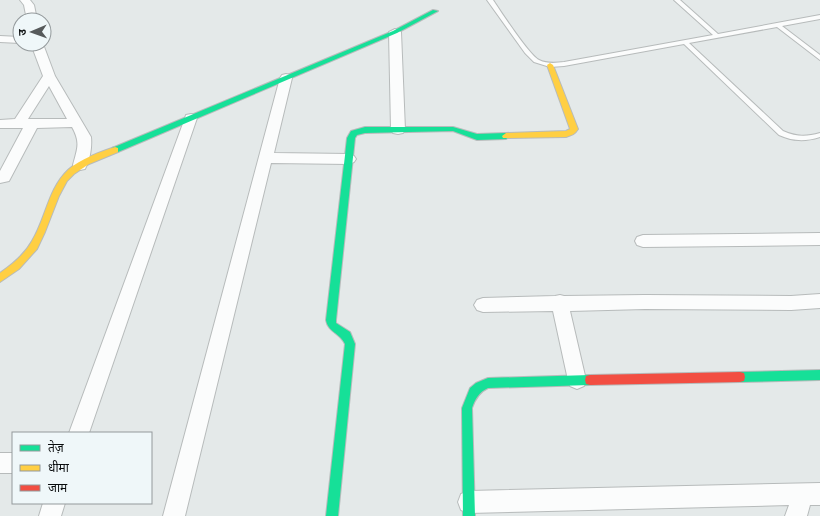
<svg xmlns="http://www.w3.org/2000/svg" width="820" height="516" viewBox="0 0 820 516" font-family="Cabin,'Noto Sans Devanagari',sans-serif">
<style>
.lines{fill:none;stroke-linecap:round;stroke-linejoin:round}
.lane-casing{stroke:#b7bbbb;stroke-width:2}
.street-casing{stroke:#b7bbbb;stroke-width:2}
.fast-casing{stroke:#b7bbbb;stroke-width:2}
.slow-casing{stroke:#b7bbbb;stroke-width:2}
.jam-casing{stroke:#b7bbbb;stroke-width:2}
.lane{fill:#fbfcfc;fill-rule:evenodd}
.street{fill:#fbfcfc;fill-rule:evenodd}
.fast{fill:#16e098;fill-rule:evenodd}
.slow{fill:#ffcf43;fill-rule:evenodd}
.jam{fill:#f24e42;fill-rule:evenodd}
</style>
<rect width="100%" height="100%" fill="#e4e9e9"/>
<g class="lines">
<g class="lane-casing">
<path id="lane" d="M487,0H493C501,12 529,55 539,60C547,64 556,63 564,62L713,35L674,0H680L718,34L820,15V19L782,26L820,55V60L777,27L689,43L783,131C797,137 806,137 820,133V137C804,142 793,141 779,135L684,44L564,66L550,67L534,62L525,53Z"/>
</g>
<g class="street-casing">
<path id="street" d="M20,0H30L34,5L37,20H27L24,5Z
M395,29L401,32L405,130L403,133L398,134L393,133L391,130L389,32Z
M0,36L20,37V43L0,42Z
M31,44H43L55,76L91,137C92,147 90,160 85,169L80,170L75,169L73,165C77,149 81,143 72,127L37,128L9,181L0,183V171L23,128H0V120L15,119L43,76ZM49,86L67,119H28Z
M286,74L290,75L292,78L274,153L349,154L354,156L356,159L354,162L349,164L271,163L185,516H163L280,78L282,75Z
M191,114L196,115L197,118L89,433H69L185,118L186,115Z
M820,233V245L643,247L637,245L635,241L637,237L643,235Z
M820,294V308L791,310L645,309L570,311L586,380L584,386L577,389L570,386L568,380L553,311L483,312L477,310L474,305L477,300L483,298L555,296L560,295L564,296L645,295L791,296Z
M0,453H13V473H0Z
M820,483V505H810L807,516H785L789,505L469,513L461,510L458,502L461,494L469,491Z
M43,503H65L61,516H39Z"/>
</g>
<g class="fast-casing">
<path id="fast" d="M433,10L438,11L397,33L118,152H112L111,150L112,148L393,31Z
M365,127H453L477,134L506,133L510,136L506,139L477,140L453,131L365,133L357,135L355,138L336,320V323L350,332L355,344L338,516H326L345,344C340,333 328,332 326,320L347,138L351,131Z
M820,370V380L740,382L736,381L735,377L736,373L740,372Z
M590,375L594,376L595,380L594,384L590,385L488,388C479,392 475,399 472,408L475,516H463L462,408L470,388L476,383L488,378Z"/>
</g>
<g class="slow-casing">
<path id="slow" d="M550,63L553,65L578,129C575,134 572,135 566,137L503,138L502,136L506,133L566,131L570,129L547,65Z
M115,147L118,148V152L89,164L74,174L67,181L59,196L45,232L37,249L19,269L0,282V273C13,264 25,254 32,241C46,218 48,189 68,170C80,159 100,152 115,147Z"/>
</g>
<g class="jam-casing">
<path id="jam" d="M740,372L744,373L745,377L744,381L740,382L590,385L586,384L585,380L586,376L590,375Z"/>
</g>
<use href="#lane" class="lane"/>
<use href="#street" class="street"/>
<use href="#fast" class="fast"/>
<use href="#slow" class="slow"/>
<use href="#jam" class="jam"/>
</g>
<rect x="12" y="432" width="140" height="72" fill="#eff7f9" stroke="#93999b"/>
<rect x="20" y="445" width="20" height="6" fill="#16e098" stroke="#93999b"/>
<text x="48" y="452" font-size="12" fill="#0a0d0e">तेज़</text>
<rect x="20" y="465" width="20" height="6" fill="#ffcf43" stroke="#93999b"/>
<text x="48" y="472" font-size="12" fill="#0a0d0e">धीमा</text>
<rect x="20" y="485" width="20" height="6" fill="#f24e42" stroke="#93999b"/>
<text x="48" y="492" font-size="12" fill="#0a0d0e">जाम</text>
<g transform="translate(32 32) rotate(268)"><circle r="19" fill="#eff7f9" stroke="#93999b"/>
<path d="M0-3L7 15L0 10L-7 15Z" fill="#565a5b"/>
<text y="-6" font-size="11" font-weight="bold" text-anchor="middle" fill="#0a0d0e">उ</text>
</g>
</svg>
